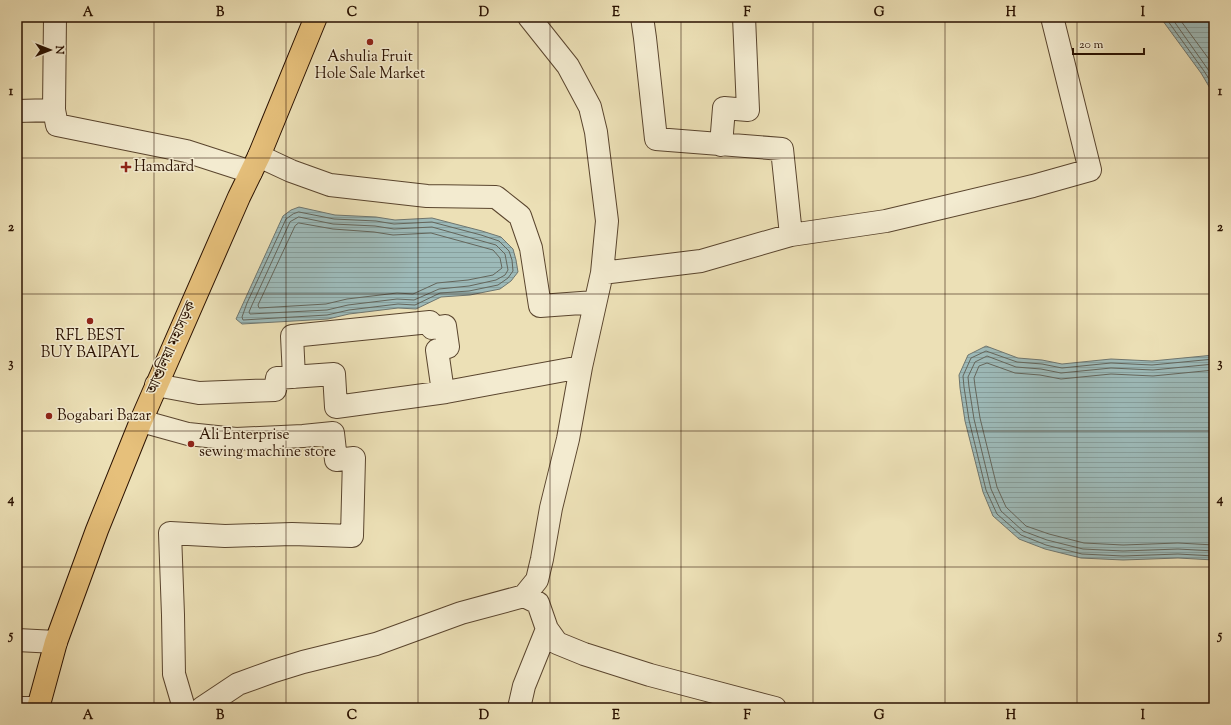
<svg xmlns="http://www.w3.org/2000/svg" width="1231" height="725" viewBox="0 0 1231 725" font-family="'Sorts Mill Goudy','Noto Serif Bengali',serif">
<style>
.water{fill:url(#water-rules);stroke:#6f766f}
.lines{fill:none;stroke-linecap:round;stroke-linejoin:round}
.shore{stroke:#64665c;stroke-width:1}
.minor-casing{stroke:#5a452e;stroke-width:24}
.highway-casing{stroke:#2a1100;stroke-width:24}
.minor{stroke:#f3ebd0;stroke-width:22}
.highway{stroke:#e6c07b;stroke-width:22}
.grid{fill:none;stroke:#2a1100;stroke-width:1;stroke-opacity:0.55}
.poi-dot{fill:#8f2418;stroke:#f3ebd0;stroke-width:1.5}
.labels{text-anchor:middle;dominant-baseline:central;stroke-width:3;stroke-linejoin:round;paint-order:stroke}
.poi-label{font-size:15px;fill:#2a1100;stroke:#f3ebd0;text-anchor:start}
.street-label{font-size:15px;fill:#2a1100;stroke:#f3ebd0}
.neatline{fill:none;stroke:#2a1100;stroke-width:1.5}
.grid-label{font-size:13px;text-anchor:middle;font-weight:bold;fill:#2a1100}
</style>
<defs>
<pattern id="water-rules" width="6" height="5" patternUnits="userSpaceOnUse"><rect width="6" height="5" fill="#9dbab9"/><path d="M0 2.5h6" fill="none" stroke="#879f9d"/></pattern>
</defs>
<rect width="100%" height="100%" fill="#ece0b6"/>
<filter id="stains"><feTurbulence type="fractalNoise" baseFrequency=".005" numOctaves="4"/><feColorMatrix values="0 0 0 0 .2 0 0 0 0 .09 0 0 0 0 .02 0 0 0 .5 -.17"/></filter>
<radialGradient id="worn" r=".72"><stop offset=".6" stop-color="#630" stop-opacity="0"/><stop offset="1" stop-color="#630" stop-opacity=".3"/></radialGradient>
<path class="water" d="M1160,17H1214V95L1201,73Z
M299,207L335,215L376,217L395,220L432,218L482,231L501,237L513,249L516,260L518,272L511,281L500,289L470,295L441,297L416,309L398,308L349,314L328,319L242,324L236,319L283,216L291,210Z
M986,346L1018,358L1042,360L1062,364L1111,359L1152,361L1214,355V560L1178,558L1123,560L1081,558L1045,549L1019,539L993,516L983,492L965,421L960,388L959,375L968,355Z"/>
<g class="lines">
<path class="shore" d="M1165,17L1204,71L1214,87
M1171,17L1214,78
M1178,17L1214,66
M299,212L334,219L376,221L394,224L432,222L481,235L499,241L509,251L512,260L513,271L508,278L498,285L469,291L440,293L415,305L398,304L349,310L327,315L243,320L242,317L247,303L286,219L293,214Z
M299,217L333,224L375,226L394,229L432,227L496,245L505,254L508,270L505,275L496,280L469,286L439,289L414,300L397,299L348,305L327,310L250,314L249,312L252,305L290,222Z
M299,223L333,229L374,232L393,235L431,233L493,250L500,258L502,268L493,275L468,280L437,283L413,294L397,293L347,299L326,304L259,308L258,305L295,226Z
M1214,359L1152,365L1111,363L1062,368L1042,364L1017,362L986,351L971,358L963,376L964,387L969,420L986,490L997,514L1021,535L1046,545L1082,554L1123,556L1178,554L1214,556
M1214,364L1153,370L1111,368L1061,373L1041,369L1016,367L987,356L975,362L968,377L969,387L974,419L991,489L1001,511L1023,531L1047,540L1083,549L1123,551L1178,549L1214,551
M1214,370L1153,376L1111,374L1061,379L1040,375L1015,373L987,363L979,366L974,378L975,386L980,418L997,487L1006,507L1026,526L1049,534L1084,543L1123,545L1178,543L1214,545"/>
<g class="minor-casing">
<path id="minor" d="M642,17L645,38L656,139L782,149L791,235
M54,110L57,125L186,151L251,172
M17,111L54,110L55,17
M721,145L724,108L748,110L744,17
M259,156L291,171L330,185L427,196L496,197L520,216L531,248L540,306L595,302
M602,273L701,261L791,235L886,221L1033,186L1090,170L1052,17
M294,377L292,336L430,322L432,328L445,326L448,347L437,350L443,392
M156,385L199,393L275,390L277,378L334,374L336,407L446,392L581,367
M141,421L188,434L236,439L303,436L333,433L336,460L354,458L352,536L292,534L225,536L170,533L173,615L174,674L184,708
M524,596L538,603L547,629L557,643L584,654L650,675L775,708
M17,640L56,642
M17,708H38
M202,708L238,684L274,671L303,662L376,644L461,613L524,596L537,580L542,559L551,508L568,439L581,367L602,273L607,221L596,132L590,107L568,66L529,17
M519,708L524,686L547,629"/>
</g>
<g class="highway-casing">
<path id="highway" d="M38,708L56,642L97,530L141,421L239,197L259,156L316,17"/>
</g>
<use href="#minor" class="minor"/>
<use href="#highway" class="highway"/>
</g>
<path class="grid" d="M154,17V708M286,17V708M418,17V708M550,17V708M681,17V708M813,17V708M945,17V708M1077,17V708M17,158H1214M17,294H1214M17,431H1214M17,567H1214"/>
<g class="poi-dot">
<circle cx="370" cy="42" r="4"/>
<path d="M124 161h4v4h4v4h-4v4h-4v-4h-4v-4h4z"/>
<circle cx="90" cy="321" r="4"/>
<circle cx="49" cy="416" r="4"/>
<circle cx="191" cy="444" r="4"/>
</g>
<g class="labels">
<g class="poi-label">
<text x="370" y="57" text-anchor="middle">Ashulia Fruit<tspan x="370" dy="17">Hole Sale Market</tspan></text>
<text x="134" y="167">Hamdard</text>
<text x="90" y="336" text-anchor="middle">RFL BEST<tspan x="90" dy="17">BUY BAIPAYL</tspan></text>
<text x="57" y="416">Bogabari Bazar</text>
<text x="199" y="435">Ali Enterprise<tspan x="199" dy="17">sewing machine store</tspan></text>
</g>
<g class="street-label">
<text transform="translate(172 348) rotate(-66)">আশুলিয়া মহাসড়ক</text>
</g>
</g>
<rect width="1231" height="725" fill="none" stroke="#ece0b6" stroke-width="44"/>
<g transform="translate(50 50) rotate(90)" stroke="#f3ebd0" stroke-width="3" paint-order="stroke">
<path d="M0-3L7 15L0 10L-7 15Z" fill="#2a1100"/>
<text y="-6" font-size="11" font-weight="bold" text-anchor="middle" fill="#2a1100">N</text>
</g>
<path d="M1073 48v6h71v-6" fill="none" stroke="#2a1100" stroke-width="2"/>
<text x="1079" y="48" font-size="12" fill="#2a1100" stroke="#f3ebd0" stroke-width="3" paint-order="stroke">20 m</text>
<rect x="22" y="22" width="1187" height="681" class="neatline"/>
<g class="grid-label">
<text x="88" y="16">A</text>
<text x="220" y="16">B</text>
<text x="352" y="16">C</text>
<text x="484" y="16">D</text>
<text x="616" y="16">E</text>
<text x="747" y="16">F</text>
<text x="879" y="16">G</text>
<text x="1011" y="16">H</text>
<text x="1143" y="16">I</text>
<text x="11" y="95">1</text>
<text x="1220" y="95">1</text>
<text x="11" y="231">2</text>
<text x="1220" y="231">2</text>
<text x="11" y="367">3</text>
<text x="1220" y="367">3</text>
<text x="11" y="503">4</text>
<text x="1220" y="503">4</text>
<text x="11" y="639">5</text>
<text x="1220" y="639">5</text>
<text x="88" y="719">A</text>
<text x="220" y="719">B</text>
<text x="352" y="719">C</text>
<text x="484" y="719">D</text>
<text x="616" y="719">E</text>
<text x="747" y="719">F</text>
<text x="879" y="719">G</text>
<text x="1011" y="719">H</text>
<text x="1143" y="719">I</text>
</g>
<rect width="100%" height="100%" filter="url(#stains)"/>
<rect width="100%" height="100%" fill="url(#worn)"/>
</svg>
